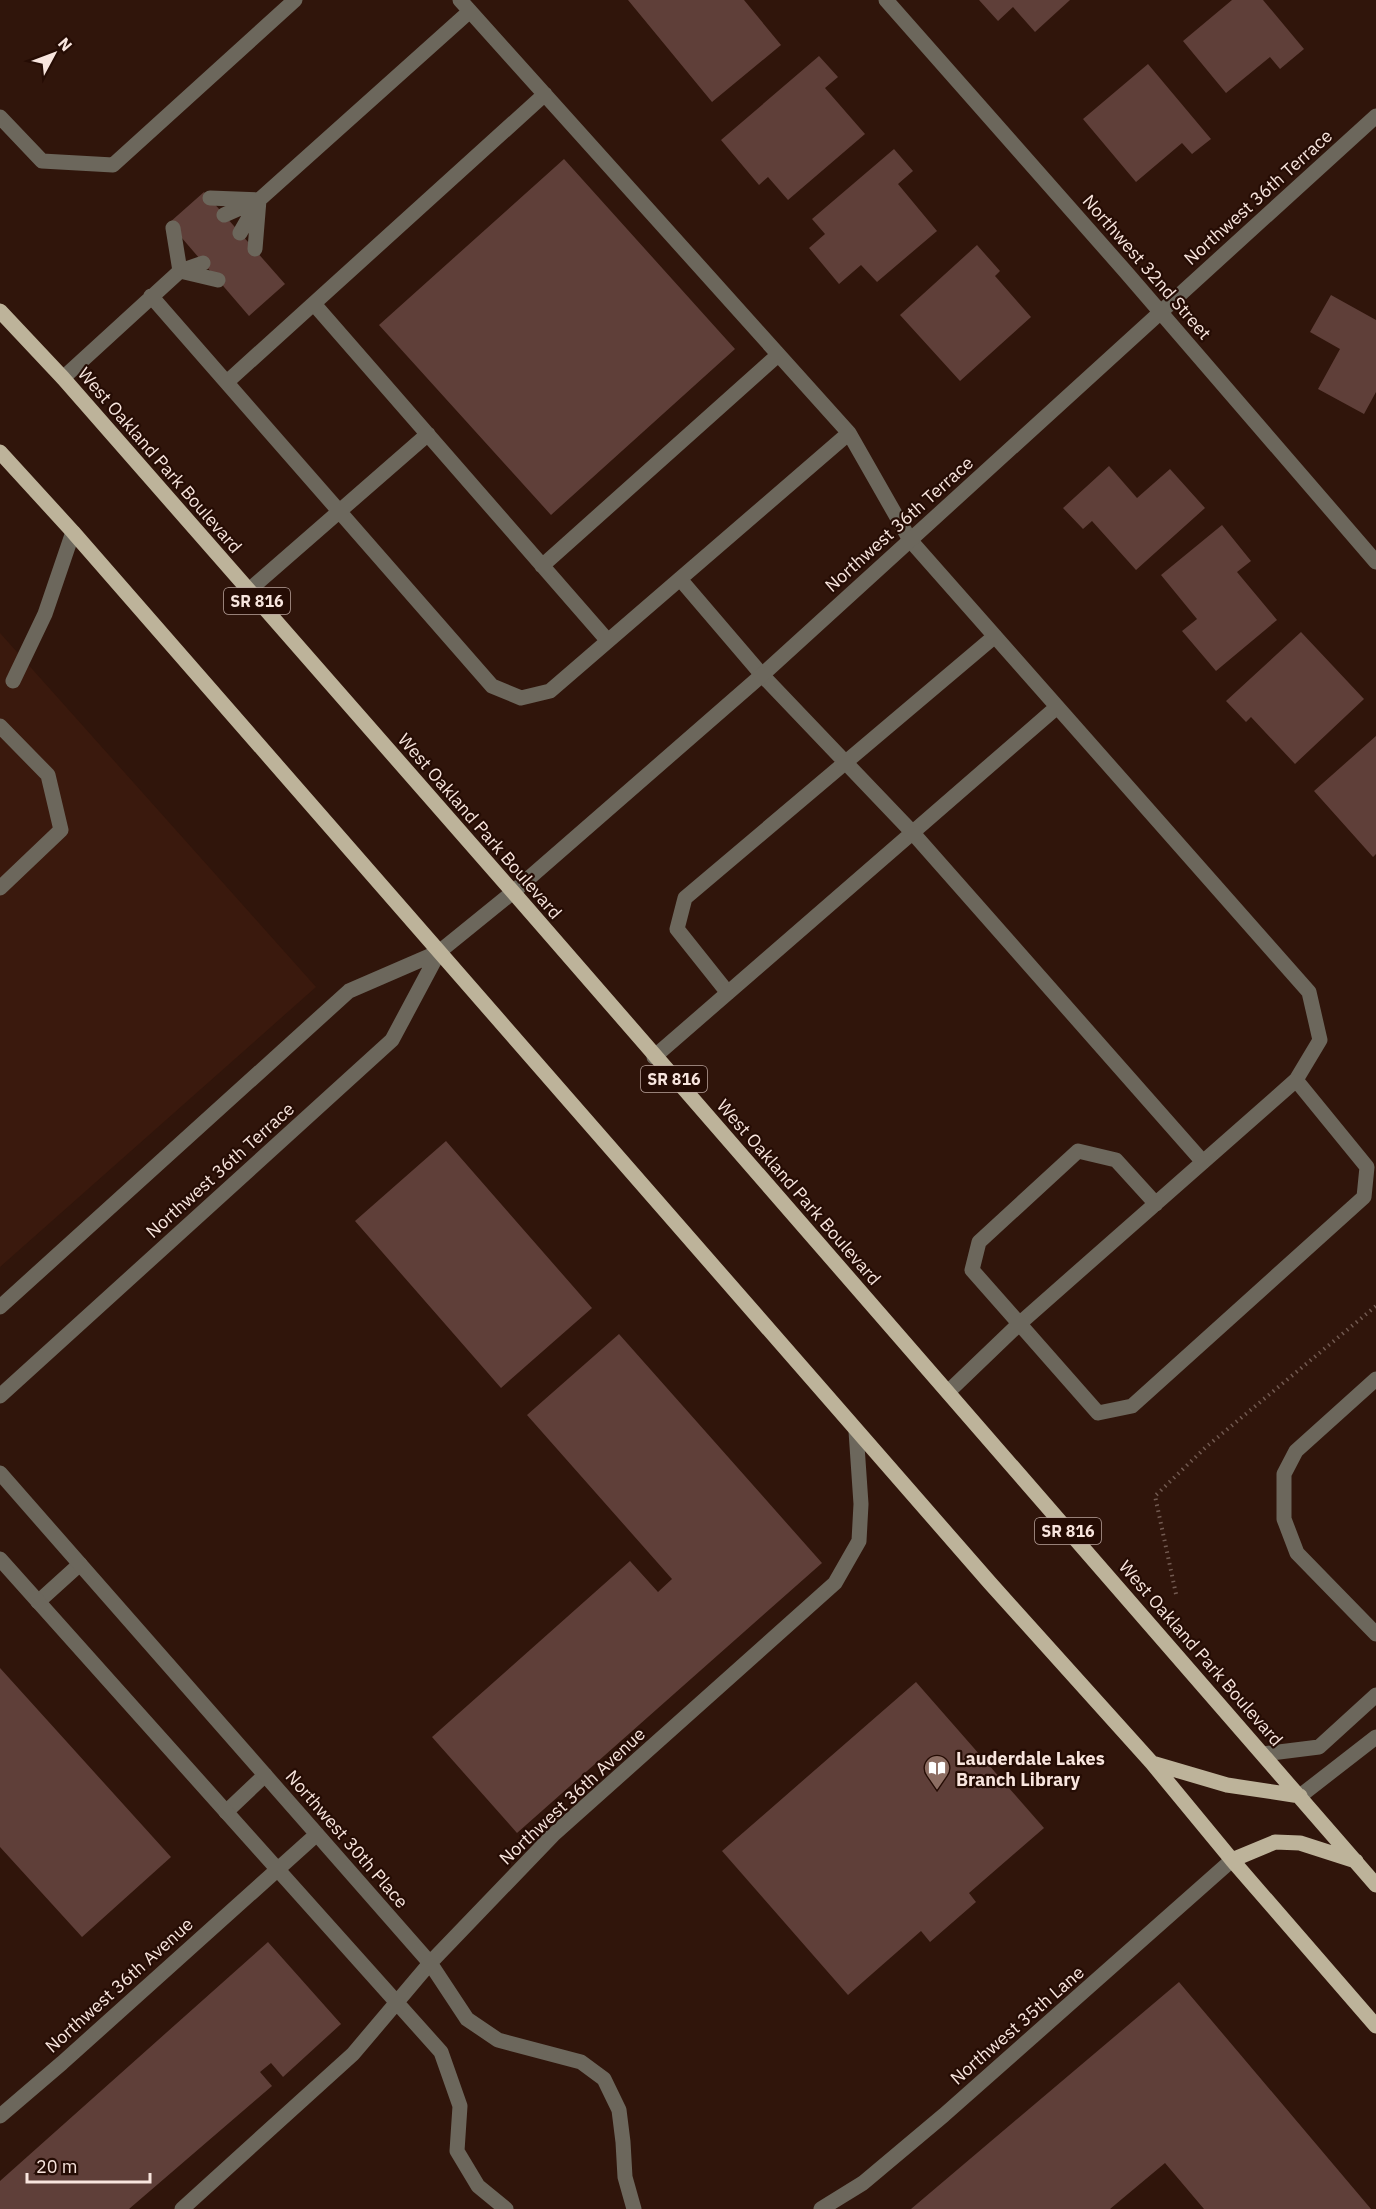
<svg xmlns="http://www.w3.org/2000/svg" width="1376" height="2209" viewBox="0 0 1376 2209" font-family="'IBM Plex Sans',sans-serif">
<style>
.built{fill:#3a190d}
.building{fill:#5f3f39}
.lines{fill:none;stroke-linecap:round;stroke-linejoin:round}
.path{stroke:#725a51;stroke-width:4;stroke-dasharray:1.5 4.5;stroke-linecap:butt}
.service{stroke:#6c675c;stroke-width:15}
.minor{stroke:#6c675c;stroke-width:15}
.primary{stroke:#bdb39a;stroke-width:15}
.labels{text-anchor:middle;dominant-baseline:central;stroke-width:4.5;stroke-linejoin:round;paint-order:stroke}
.shield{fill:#250c04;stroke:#b9a49d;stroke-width:1.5}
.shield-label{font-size:16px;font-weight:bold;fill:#f8e5de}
.street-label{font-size:18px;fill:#f8e5de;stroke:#250c04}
.poi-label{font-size:18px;font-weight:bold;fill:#f8e5de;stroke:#250c04;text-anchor:start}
</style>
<rect width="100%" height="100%" fill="#30150b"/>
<path class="built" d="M0,633L316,987L0,1267Z"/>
<path class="building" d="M628,0H744L781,45L712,102Z
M979,0H1070L1035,32L1013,7L998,21Z
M1232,0H1263L1304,49L1280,69L1270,57L1226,93L1183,41Z
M819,56L838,77L825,88L865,134L788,200L768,177L759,185L721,140Z
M1148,64L1211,139L1192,154L1182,143L1136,182L1083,119Z
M894,149L913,171L898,184L937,231L877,282L861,265L839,284L809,248L825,234L812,219Z
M564,159L735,349L551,515L379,325Z
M204,192L285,284L249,316L169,223Z
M977,245L1000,271L995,276L1031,317L960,381L900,315Z
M1331,295L1376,320V392L1364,414L1318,389L1340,349L1310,332Z
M1109,466L1137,498L1170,469L1205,508L1136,570L1092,521L1083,529L1063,508Z
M1222,525L1251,561L1237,572L1277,620L1216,671L1182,631L1197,619L1161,575Z
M1301,632L1364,699L1295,764L1251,717L1246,722L1226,701Z
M1376,736V854L1373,857L1314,791Z
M446,1141L592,1308L501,1388L355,1221Z
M619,1334L822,1563L517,1833L432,1737L630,1561L658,1592L672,1579L527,1415Z
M0,1668L171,1857L82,1937L0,1847Z
M916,1682L1044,1828L969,1893L976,1902L930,1942L921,1931L848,1995L722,1851Z
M268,1942L341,2024L283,2077L271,2063L260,2072L272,2086L129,2209H0V2181Z
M1179,1982L1371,2209H1204L1165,2163L1110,2209H911Z"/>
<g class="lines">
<path class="path" d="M1176,1594L1155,1496L1206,1447L1376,1306"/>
<path class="service" d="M460,0L849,433L910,540L1309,992L1320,1040L1296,1080L1019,1324L948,1392
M0,117L42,161L113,165L295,0
M210,198L259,200L470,11
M224,215L254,202
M240,233L256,205
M255,249L259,200
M180,271L218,280
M180,271L203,263
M151,296L492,686L521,698L550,691L849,433
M314,304L608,641
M63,378L180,271L173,228
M227,382L545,94
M542,566L778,355
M680,579L762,675L912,832L1203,1162
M248,591L428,434
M13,681L45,614L73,532
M0,726L48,775L61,830L0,888
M728,993L677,929L685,898L995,636
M654,1057L1057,707
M1156,1204L1116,1160L1078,1151L979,1242L972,1270L1098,1413L1132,1406L1364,1197L1367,1167L1296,1080
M1376,1379L1296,1451L1284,1474V1519L1297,1553L1376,1634
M38,1602L80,1564
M1263,1754L1319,1747L1376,1695
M1300,1796L1376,1737
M226,1812L265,1775"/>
<path class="minor" d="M886,0L1125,271L1376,562
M0,1307L349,991L439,952L513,892L762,675L1376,116
M0,1396L392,1040L439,952
M0,1473L430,1963L467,2019L498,2040L581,2062L604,2079L619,2110L623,2142L625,2177L634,2209
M0,1559L441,2052L460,2106L457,2151L478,2186L506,2209
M0,2116L62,2063L317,1834
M182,2209L353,2054L430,1963L553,1835L835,1583L859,1541L861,1504L856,1431
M821,2209L863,2183L944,2115L1232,1860"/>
<path class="primary" d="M0,311L63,378L513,892L1376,1885
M0,452L73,532L990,1583L1152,1763L1232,1860L1376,2026
M1152,1763L1227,1785L1300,1796
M1232,1860L1275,1842L1300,1843L1356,1861"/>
</g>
<defs>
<g id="library-pin" transform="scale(1.35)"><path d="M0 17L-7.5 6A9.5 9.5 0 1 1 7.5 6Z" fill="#8d6e63" stroke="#250c04"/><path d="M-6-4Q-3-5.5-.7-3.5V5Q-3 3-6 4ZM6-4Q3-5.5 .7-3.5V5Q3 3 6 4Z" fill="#fff"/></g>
</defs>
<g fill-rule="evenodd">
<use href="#library-pin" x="937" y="1768"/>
</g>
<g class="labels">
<g class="shield">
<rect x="224" y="588" width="66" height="26" rx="4.5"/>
<rect x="641" y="1066" width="66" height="26" rx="4.5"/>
<rect x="1035" y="1518" width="66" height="26" rx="4.5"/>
</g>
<g class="shield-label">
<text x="257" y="601">SR 816</text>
<text x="674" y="1079">SR 816</text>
<text x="1068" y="1531">SR 816</text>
</g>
<g class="street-label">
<text transform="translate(1258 197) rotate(-42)">Northwest 36th Terrace</text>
<text transform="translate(1147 267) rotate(49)">Northwest 32nd Street</text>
<text transform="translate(160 460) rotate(49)">West Oakland Park Boulevard</text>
<text transform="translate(899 524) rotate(-42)">Northwest 36th Terrace</text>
<text transform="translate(480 826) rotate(49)">West Oakland Park Boulevard</text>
<text transform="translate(220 1170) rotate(-42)">Northwest 36th Terrace</text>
<text transform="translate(799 1192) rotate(49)">West Oakland Park Boulevard</text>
<text transform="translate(1201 1653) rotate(49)">West Oakland Park Boulevard</text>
<text transform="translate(572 1796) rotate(-43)">Northwest 36th Avenue</text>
<text transform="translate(347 1839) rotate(49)">Northwest 30th Place</text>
<text transform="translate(119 1985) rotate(-42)">Northwest 36th Avenue</text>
<text transform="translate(1017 2025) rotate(-41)">Northwest 35th Lane</text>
</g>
<g class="poi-label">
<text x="956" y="1758">Lauderdale Lakes<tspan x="956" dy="21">Branch Library</tspan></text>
</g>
</g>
<g transform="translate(54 54) rotate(49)" stroke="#250c04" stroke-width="4.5" paint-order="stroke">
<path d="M0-4.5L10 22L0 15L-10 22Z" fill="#f8e5de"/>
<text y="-9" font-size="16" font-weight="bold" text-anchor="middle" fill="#f8e5de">N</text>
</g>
<path d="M27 2173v9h123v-9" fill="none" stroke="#f8e5de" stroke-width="3"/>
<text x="36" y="2173" font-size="18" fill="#f8e5de" stroke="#250c04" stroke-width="4.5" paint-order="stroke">20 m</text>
</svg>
